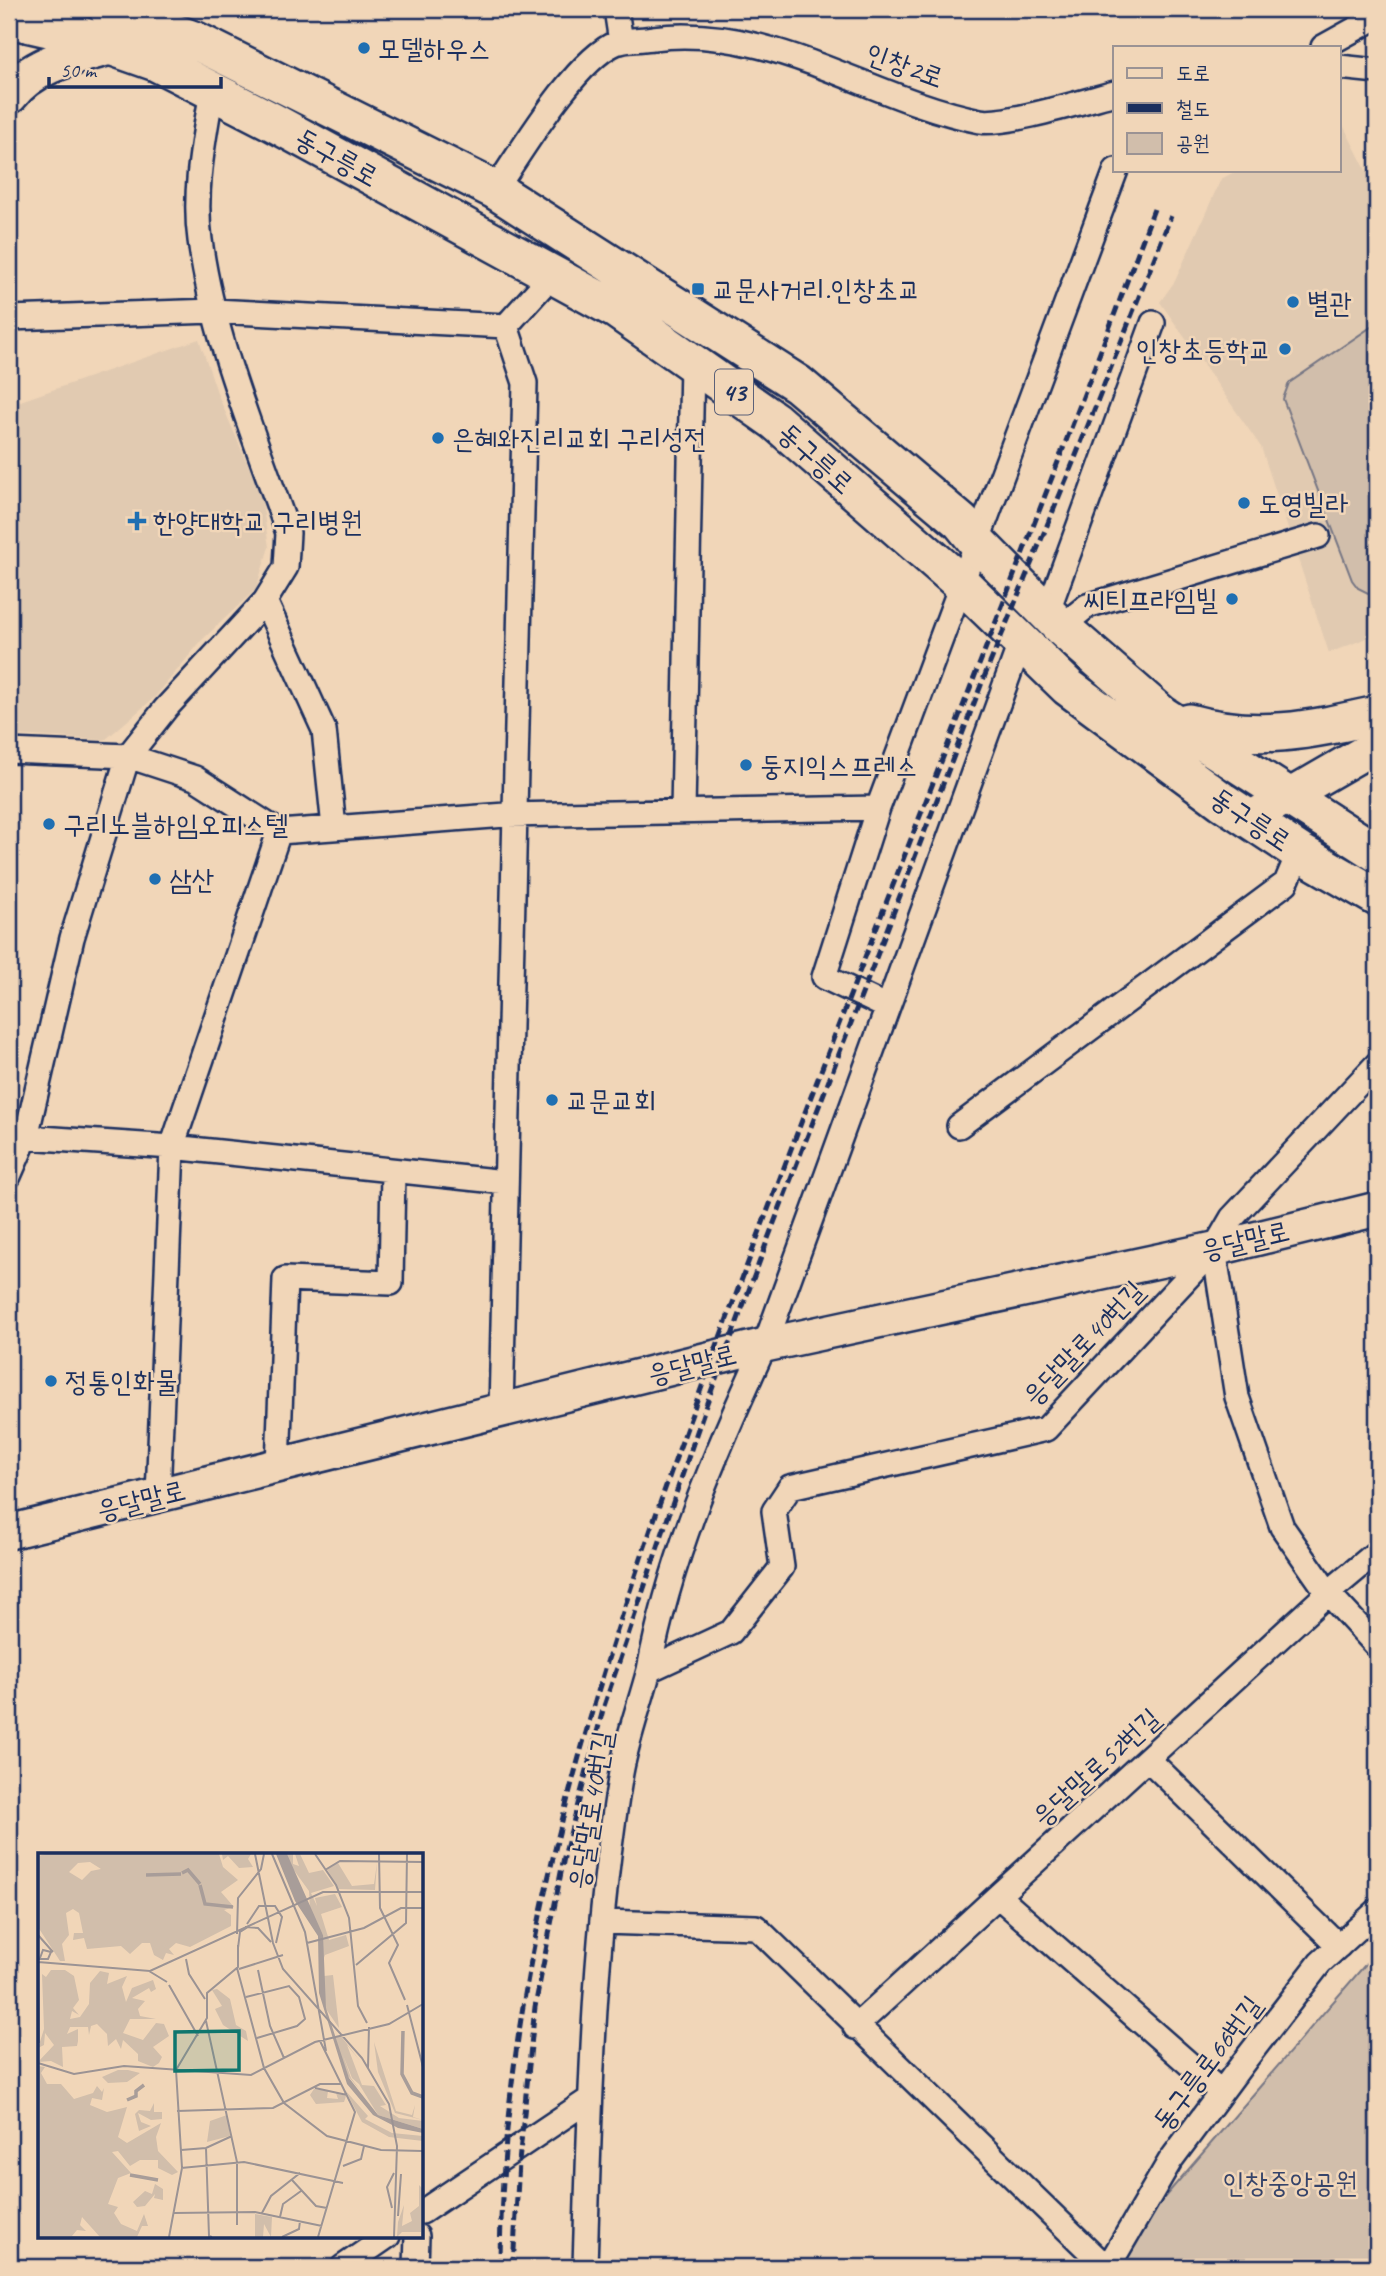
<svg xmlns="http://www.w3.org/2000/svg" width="1386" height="2276" viewBox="0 0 1386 2276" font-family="Caveat,'Poor Story',sans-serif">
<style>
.built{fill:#e1cab1}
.green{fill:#d1beab;stroke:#767684;stroke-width:2}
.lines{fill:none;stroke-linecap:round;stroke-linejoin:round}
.street-casing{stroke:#1b2f5e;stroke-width:28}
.secondary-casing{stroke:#1b2f5e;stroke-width:38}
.primary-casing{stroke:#1b2f5e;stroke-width:42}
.street{stroke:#f1d6b8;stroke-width:23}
.secondary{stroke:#f1d6b8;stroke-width:33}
.primary{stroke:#f1d6b8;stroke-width:37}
.rail{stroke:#1b2f5e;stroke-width:5;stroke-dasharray:10 5;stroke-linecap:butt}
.poi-dot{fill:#1f6fb2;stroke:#f1d6b8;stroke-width:2.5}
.labels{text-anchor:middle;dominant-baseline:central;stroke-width:5;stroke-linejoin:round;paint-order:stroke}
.shield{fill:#f1d6b8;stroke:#5b6179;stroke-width:2}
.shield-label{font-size:26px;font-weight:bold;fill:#1b2f5e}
.poi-label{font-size:28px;fill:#1b2f5e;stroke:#f1d6b8;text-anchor:start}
.street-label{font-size:28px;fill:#1b2f5e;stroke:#f1d6b8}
.park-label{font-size:28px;fill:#36446a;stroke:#f1d6b8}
.inset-river{fill:none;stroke:#a89d99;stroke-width:3.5}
.inset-road{fill:none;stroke:#9b9394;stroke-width:2}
.view{fill:#0f766e;fill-opacity:0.15;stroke:#0f766e;stroke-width:3.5}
.inset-edge{fill:none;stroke:#1b2f5e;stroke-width:3.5}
</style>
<rect width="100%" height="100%" fill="#f1d6b8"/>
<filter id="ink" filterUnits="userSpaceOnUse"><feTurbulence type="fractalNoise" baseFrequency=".0143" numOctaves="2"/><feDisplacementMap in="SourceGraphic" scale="14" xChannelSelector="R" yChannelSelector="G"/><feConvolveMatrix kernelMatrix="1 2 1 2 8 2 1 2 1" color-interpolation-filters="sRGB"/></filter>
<g filter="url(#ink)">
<path class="built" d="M1339,117L1368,174L1377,171V634L1329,653L1261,447L1160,302L1175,281L1221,179L1238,170H1339Z
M199,339L218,395L261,495L269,547L256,589L202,640L155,697L105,740L9,735V405Z"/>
<path class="green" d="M1377,323V594L1372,595L1358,588L1352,580L1283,399L1289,383Z
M1377,1951V2267H1108L1106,2265Z"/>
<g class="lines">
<g class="street-casing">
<path id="street" d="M616,9L621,42
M1323,47L1377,17
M1339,67L1377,71
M495,190C521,152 575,60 616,43C626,39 642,40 653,38C772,23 869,99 980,121C1004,126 1088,100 1115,93
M9,318L214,311L506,326L552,275
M265,601L324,730L334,828
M1047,613L1153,323
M1061,627L1087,606L1318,536
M9,751L128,756L195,778L279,832L506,815L878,808L1116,170
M878,808L824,977L887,1007
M683,811L692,363
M279,832L172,1147L505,1182
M959,1126L1286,883L1299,852
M26,1137L172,1147L158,1496
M9,1176L26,1137L72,938L128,756L166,708L265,601L286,567L288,533C256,439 213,339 200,240C193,191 204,139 212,91
M1214,1249L1237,1397L1282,1527L1328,1593L1377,1646
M501,1411L525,383L506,326
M278,1466L285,1279L391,1283L393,1171
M649,1670C670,1557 717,1449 765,1345L1021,641
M1148,1759L1339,1946
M998,1896L1221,2092
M603,1922L756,1927L1106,2267
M855,2027L1328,1593L1377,1552
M422,2212L590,2099
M343,2267L388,2236
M416,2267L417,2236
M585,2267C590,2103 593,1936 621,1773C627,1739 640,1704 649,1670L731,1632L782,1567L774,1511L790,1487L1046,1429L1214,1249L1232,1218L1377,1064
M1108,2267L1170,2161L1246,2059L1320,1963L1377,1911"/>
</g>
<g class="secondary-casing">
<path id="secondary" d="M1249,819L1377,745
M9,1532L765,1345L1214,1249L1377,1209"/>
</g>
<g class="primary-casing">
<path id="primary" d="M108,9L196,41L495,190L798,384L961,522L979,544L1061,627L1162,715L1377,853
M9,19L79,35L156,62L273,122L617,310L775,421L963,585L1068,687L1222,801L1299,852L1377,897
M9,95C34,63 74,56 110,46
M1189,723C1257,742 1310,730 1377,715"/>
</g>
<use href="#street" class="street"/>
<use href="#secondary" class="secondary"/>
<use href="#primary" class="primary"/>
<path class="rail" d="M500,2267C502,1934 616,1617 731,1308C868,940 1017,577 1154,209
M513,2267L519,2162L535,2007L564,1857L604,1706L705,1408L769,1236L983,680L1075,458L1171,216"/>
</g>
</g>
<g class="poi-dot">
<circle cx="364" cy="48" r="7"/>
<rect x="691" y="282" width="14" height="14" rx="3.5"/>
<circle cx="1293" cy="302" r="7"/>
<circle cx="1285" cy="349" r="7"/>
<circle cx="438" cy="438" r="7"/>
<circle cx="1244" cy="503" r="7"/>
<path d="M133.5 510.5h7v7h7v7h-7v7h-7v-7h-7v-7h7z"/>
<circle cx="1232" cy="599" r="7"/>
<circle cx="746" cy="765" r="7"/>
<circle cx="49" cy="824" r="7"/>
<circle cx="155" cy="879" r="7"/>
<circle cx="552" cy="1100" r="7"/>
<circle cx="51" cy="1381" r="7"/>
</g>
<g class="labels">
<rect class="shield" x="715" y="369.5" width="38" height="45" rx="5"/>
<g class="shield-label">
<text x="734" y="392">43</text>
</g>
<g class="poi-label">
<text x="378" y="48">모델하우스</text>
<text x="712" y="289">교문사거리.인창초교</text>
<text x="1307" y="302">별관</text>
<text x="1271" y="349" text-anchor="end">인창초등학교</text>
<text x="452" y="438">은혜와진리교회 구리성전</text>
<text x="1258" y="503">도영빌라</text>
<text x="153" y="521">한양대학교 구리병원</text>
<text x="1218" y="599" text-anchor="end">씨티프라임빌</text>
<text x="760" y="765">둥지익스프레스</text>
<text x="63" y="824">구리노블하임오피스텔</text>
<text x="169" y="879">삼산</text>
<text x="566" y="1100">교문교회</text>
<text x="65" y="1381">정통인화물</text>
</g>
<g class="street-label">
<text transform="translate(905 65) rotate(20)">인창2로</text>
<text transform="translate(337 157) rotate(29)">동구릉로</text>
<text transform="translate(816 458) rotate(42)">동구릉로</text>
<text transform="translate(1251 819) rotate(34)">동구릉로</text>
<text transform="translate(1245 1240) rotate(-13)">응달말로</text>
<text transform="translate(1083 1343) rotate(-46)">응달말로40번길</text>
<text transform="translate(692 1364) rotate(-14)">응달말로</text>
<text transform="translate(141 1500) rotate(-14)">응달말로</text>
<text transform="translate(1096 1767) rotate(-42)">응달말로52번길</text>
<text transform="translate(590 1810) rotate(-81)">응달말로40번길</text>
<text transform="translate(1207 2063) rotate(-53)">동구릉로66번길</text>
</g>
<g class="park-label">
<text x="1290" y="2182">인창중앙공원</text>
</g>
</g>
<g transform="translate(38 1853)">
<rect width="385" height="385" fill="#f1d6b8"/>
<path d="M8,1H181L185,14L200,27L183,39L196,54L186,57L193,62V73L152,94L138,90L131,96L136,102L128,100L125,107L116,102L112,90H104L92,101L83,93L49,96L46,85L35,87L36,80H45L41,60L35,56L28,60L31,82L24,91L27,108H22L0,74V3ZM52,9L63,16L53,18L44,27L31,19L40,10ZM184,1H213L210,6L215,14L201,15L190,3L185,7ZM249,1H255V11L261,13L257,1H262L271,20L285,17L296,33L273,40L279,53L277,45L297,41L304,54L283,61L291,87L308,82L311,93L287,102L285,107L286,123L295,122L301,175L288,156L284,118L285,82L272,57L271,38L250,9ZM300,10L314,33L336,31L339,10L337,37L300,36L289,16ZM13,117H27L36,123L41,147L35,155L41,162L34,158L32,166L42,164L51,151L52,130L62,118L71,120L69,131L89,123L84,134L88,149L94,135L115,127L118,136L113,139L111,135L94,145L107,148L100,156L102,163L118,166H92L85,180L105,187L118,170L126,171L131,183L115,194L124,204L121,210L115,214L100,208V201L85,187L83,196L78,186L70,193L69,181L59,171L53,173L51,182L50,174H32L29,181L40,176V188L39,193L24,194L25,214L13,208L0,209L16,192L7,180L6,192L0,195L6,176L4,121L8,124ZM179,136L192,146L198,172L208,178L210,188L185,172L177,156L184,153L174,137ZM303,183L322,208L309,192L324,232L336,233L348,252L342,253L361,265L385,268V276L340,262L321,231L314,225L305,202L313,225L322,237L310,223L297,185ZM336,189L358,258L374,262L377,252L375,264L385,267L357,260L340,219ZM0,213L7,214L3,220L9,231H23L36,246L55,240L59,233L64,239L66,235L64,247L54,245L52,252L69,259L89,254L80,284L89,290L123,270L118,284L120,298L140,319L134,322L120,315V307H102L92,313L80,298L74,299L93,320L80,325L70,351L80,354L76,360L83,371L99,378L106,361L110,373H104L99,384H62L44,364L42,372L48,378L39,377L34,383L55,384H0ZM80,217H90L102,220L89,229L70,230L64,224ZM276,236L290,238L289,245L300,246L298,240L308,243L306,249L278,251L272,242ZM307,237L330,263L327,266L354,280L385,283V288L351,284L324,269ZM116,250V259H124V266L113,267L100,260L103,269L113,273L101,278L97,261L101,257L112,258ZM189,262L192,283L169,289L172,268ZM117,331L125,336V347L116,345L117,341L107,353L99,354L95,349L107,338L114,341ZM381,332L385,336L383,379H364L359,384L360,369L366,352L364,373L374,368L372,360L381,353ZM217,361L234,364L233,384L226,371L225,384H217Z" fill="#d1beab" fill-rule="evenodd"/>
<path d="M238,1H249L285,82L288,155L311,225L340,262L385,276V280L360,275L335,262L309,231L281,140L280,83L257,48Z" fill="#a89d99"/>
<path class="inset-river" d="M144,20L150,17L162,31M108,22L143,21M162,32L167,51L195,54M365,178L364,221L374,240L385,244M89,247L98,243V238L106,232M92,322L120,327"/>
<path class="inset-road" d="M217,1L235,90L245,116L324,205L351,251L359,293L356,384M234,1L267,79L288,198M277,1L298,32L311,65L320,153L329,170M341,1L342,55L360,92L351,110L367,147M287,17L302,8L385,9M209,71L221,53H237L244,64L238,90M207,74L220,75L233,89M199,81L200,45L223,16L226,1M0,82L15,99M269,90L326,75L363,55H385M200,95L202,79L210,74M0,106H10L13,99L5,97L2,105M148,106L151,121L167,146M0,107L1,190M0,109L112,118L285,39H385M318,112L368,70L369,1M199,115L226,215L246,250L289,283L343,297L385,298M201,116L245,102M220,117L232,173L246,205M111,118L129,129M131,132L160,183M208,144L251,133L261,144L267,166L259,173L219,185M369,152L385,214M168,168L199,309V372M0,210L36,221L86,213L213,222L277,189L351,171L385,151M330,215L331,174M277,235L309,242M139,258L235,255L282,231H303M168,295L171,383L174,384M143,297L168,295L194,283M305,313L323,306L326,293M143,315L206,309L305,330M254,327L278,353L289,355M354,355L349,334L356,320M136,360L217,359L284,373M224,360L233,343L262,320M360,363L363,321M242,364L245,351L263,338M131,384L144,315L138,217L169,165V140L200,114V92M244,384L261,376L262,368M280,384L317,259L282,188"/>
<path class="view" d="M201,178V217L137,218V179Z"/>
<rect width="385" height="385" class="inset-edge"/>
</g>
<rect width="1386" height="2276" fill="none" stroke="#f1d6b8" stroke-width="35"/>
<rect x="18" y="18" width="1351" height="2241" fill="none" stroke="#1b2f5e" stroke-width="2.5" filter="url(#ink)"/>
<rect x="1113" y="46" width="228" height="126" fill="#f1d6b8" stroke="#9b9394" stroke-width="2"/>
<rect x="1127" y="68" width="35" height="10" fill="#f1d6b8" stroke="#9b9394" stroke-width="2"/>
<text x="1176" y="80" font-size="21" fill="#1b2f5e">도로</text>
<rect x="1127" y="103" width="35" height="10" fill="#1b2f5e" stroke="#9b9394" stroke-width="2"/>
<text x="1176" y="116" font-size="21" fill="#1b2f5e">철도</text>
<rect x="1127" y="133" width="35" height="21" fill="#d1beab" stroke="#9b9394" stroke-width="2"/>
<text x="1176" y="150" font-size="21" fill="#1b2f5e">공원</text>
<path d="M49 77v10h172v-10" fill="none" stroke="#1b2f5e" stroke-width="3.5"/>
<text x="60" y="77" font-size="21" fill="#1b2f5e" stroke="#f1d6b8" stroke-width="5" paint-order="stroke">50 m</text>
</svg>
